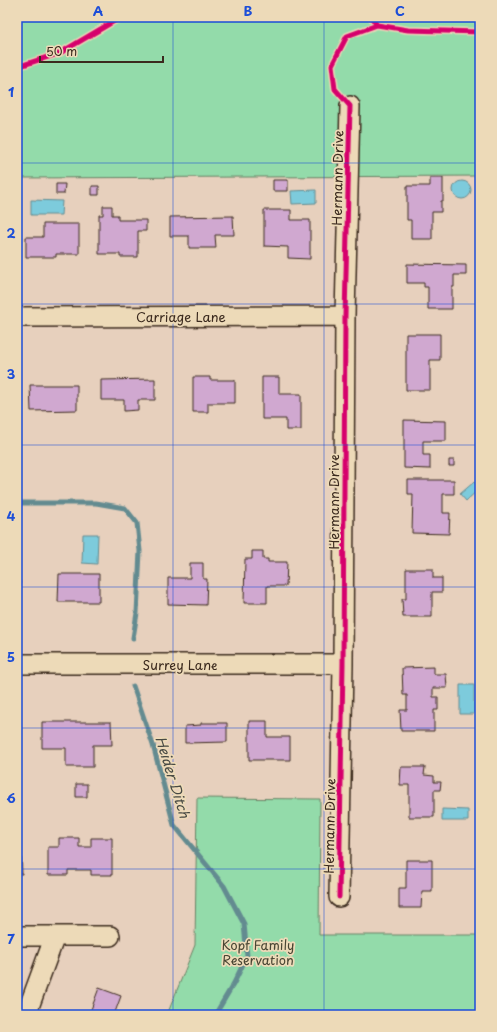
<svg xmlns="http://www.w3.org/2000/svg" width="497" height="1032" viewBox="0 0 497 1032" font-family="'Playpen Sans',sans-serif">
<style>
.green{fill:#93dbaa;stroke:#678264}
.water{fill:#7dcbdc;stroke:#638b90}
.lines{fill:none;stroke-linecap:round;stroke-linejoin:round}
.stream{stroke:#638b90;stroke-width:5}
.building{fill:#d0a8d0;stroke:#3b2a1e}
.minor-casing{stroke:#3b2a1e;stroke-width:22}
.minor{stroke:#eddab8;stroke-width:19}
.cycleway-casing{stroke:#eddab8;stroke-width:8}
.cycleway{stroke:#d6006c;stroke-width:5}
.grid{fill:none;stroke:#1d4ed8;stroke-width:1;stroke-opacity:0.55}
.labels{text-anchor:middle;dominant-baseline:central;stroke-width:3.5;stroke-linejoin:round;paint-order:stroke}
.street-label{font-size:13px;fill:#3b2a1e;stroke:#eddab8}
.park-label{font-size:13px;fill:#484533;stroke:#eddab8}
.water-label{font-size:14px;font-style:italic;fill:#484a44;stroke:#eddab8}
.neatline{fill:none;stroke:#1d4ed8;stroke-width:1.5}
.grid-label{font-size:13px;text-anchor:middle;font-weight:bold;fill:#1d4ed8}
</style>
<rect width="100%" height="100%" fill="#e7d0bd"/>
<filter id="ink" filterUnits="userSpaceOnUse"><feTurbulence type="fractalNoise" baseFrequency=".025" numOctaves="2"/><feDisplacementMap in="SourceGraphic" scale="8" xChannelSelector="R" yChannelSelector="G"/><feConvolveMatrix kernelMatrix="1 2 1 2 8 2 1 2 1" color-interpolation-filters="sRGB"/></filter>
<g filter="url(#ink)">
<path class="green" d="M17,17H480V176L17,178Z
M197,798L320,799L319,935H480V1015H167L195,945Z"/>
<path class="water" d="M453 190a9 9 0 1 1 18 0a9 9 0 1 1-18 0Z
M316,190V203L292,204L291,191Z
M31,200L62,201L61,215H31Z
M474,482L480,488L466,501L460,494Z
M83,534H98L97,564L82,563Z
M460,685H474V714H460Z
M442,809L468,810V821H442Z"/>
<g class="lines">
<path class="stream" d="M17,503H96L125,508L137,523L140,551L137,613L133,638
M133,686L153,745L174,825L224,886L244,924L247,956L234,983L215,1015"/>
</g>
<path class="building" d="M430,178H443V201H441V212H432V239H411V220H407V186H430Z
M273,180H288V191H273Z
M56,184H65L64,194H56Z
M92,186H99V195H92Z
M103,206H112V215H118V220H146V231H138V257H120V254H99V215H103Z
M264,210H291V220H310V259L288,258V247L264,246Z
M233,216L234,235H215L216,248H189V236H170V217Z
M43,224H79V254H56V257H26V237H43Z
M407,264L466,265V275H454V287H452V309H428V287H424V283H407Z
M406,334H440V360H430V390H406Z
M193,377H210V380H235V403H208V412H193Z
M262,377H279V394H301V430H286V419H262Z
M155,379V400H138V410L124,411V400H101V380Z
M30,385H77V410L31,411Z
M404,420L446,421V441H423V455H430V469L404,468Z
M449,460H454V466H449Z
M408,480H454V494H443V513H450L449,534L412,533L413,494H408Z
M252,551H263V559H268V562H287L286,586H267V603H244L245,559H252Z
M190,563H203V579H207L206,605L168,604V578H190Z
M406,569H433V578H442V592H432V617H403L402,599H406Z
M59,574H99V602H58Z
M17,581H20L21,605L17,606Z
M434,667V674H446L447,688H433V697H438V710H434V731H401L400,710H407V695H403L402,668Z
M249,721H267V737H290V760H249Z
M42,722H111L112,745H93V767H66V748H42Z
M201,723H227V742L185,743V726L201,725Z
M17,725H19V769H17Z
M401,767H425L424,775L434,776V782H441L440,790H434V817H409V785H400Z
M76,784H87V797H76Z
M59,838H79V847H91V838H112V875H91V870H68V875H48V847H59Z
M17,851H21L22,874H17Z
M406,860H432V891H422L421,908H399V888H406Z
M99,988L121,996L114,1015H89Z"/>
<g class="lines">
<g class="minor-casing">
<path id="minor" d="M17,317L345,316
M17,664H343
M339,897L343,664L345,316L350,106
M17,936H110
M26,1015L55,936"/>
</g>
<use href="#minor" class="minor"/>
<g class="cycleway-casing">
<path id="cycleway" d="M371,17L377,25L408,30L480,32
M17,67L60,53L121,17
M339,897L343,664L345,316L350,106L335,89L332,65L347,36L377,25"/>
</g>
<use href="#cycleway" class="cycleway"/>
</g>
</g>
<path class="grid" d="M173,17V1015M324,17V1015M17,163H480M17,304H480M17,445H480M17,587H480M17,728H480M17,869H480"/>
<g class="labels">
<g class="street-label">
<text transform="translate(337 178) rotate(-89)">Hermann Drive</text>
<text x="181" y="316">Carriage Lane</text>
<text transform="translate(333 502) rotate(-90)">Hermann Drive</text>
<text x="180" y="664">Surrey Lane</text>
<text transform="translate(329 826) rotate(-89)">Hermann Drive</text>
</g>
<g class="park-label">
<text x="258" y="944">Kopf Family<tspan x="258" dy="15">Reservation</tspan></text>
</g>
<g class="water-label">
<text transform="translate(173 777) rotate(73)">Heider Ditch</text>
</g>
</g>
<rect width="497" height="1032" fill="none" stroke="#eddab8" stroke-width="44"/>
<path d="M40 56v6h123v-6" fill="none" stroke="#3b2a1e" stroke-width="2"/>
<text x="46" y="56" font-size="12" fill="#3b2a1e" stroke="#eddab8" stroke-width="3" paint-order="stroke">50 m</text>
<rect x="22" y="22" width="453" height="988" class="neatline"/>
<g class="grid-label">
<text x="98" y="16">A</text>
<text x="248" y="16">B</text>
<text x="400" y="16">C</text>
<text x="11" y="97">1</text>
<text x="11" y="238">2</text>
<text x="11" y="379">3</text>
<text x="11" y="521">4</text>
<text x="11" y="662">5</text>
<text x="11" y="803">6</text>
<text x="11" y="944">7</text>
</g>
</svg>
